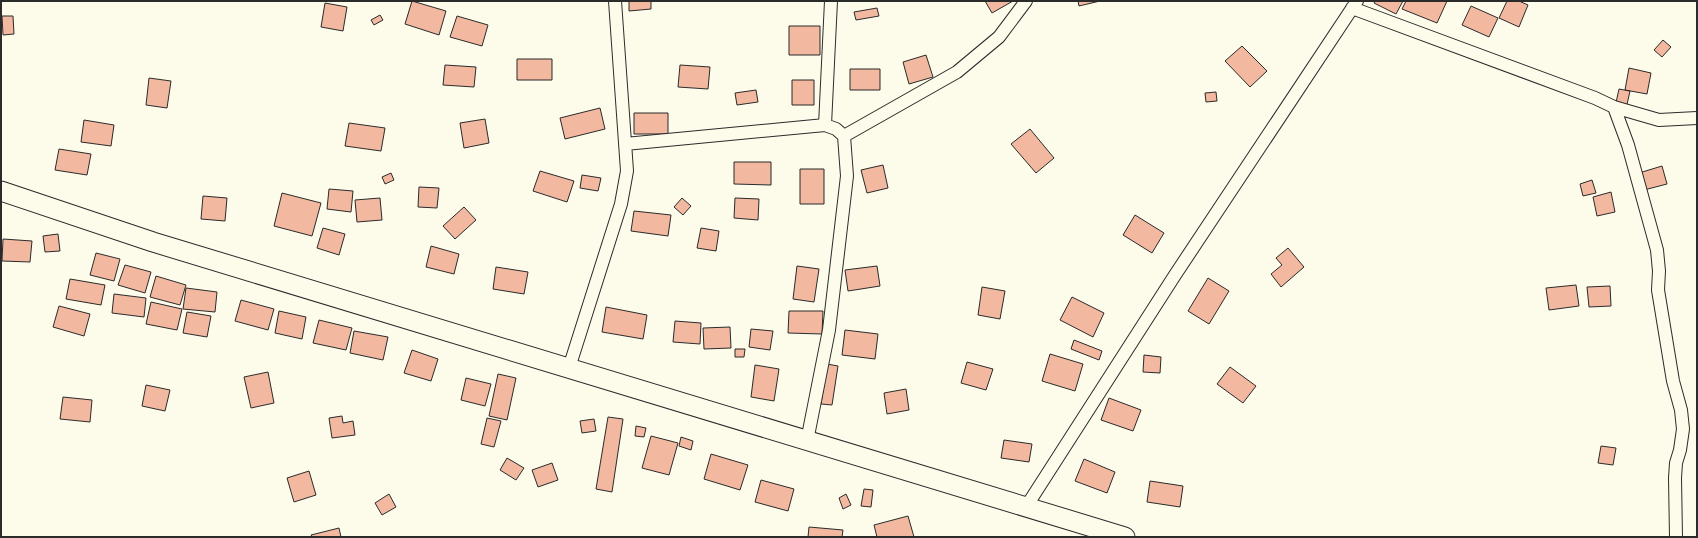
<svg xmlns="http://www.w3.org/2000/svg" width="1698" height="538" viewBox="0 0 1698 538" font-family="'IBM Plex Sans',sans-serif">
<style>
.building{fill:#f2b8a0;stroke:#2b2b2b}
.lines{fill:none;stroke-linecap:round;stroke-linejoin:round}
.minor-casing{stroke:#2b2b2b;stroke-width:14}
.primary-casing{stroke:#2b2b2b;stroke-width:21}
.minor{stroke:#fdfbea;stroke-width:12}
.primary{stroke:#fdfbea;stroke-width:19}
</style>
<rect width="100%" height="100%" fill="#fdfbea"/>
<path class="building" d="M412,1L446,11L439,35L405,24Z
M629,1H651V9L629,11Z
M985,1H1013L992,13Z
M1078,1H1100L1079,6Z
M1375,1H1403L1396,14L1374,3Z
M1406,1H1447L1437,23L1402,9Z
M1507,1H1519L1528,5L1519,27L1499,18Z
M325,3L347,7L343,31L321,27Z
M1471,6L1498,18L1489,37L1462,25Z
M877,8L879,16L856,20L854,12Z
M380,15L383,20L374,25L371,20Z
M2,16H13L14,34L3,35Z
M457,16L488,25L482,46L450,37Z
M789,26H820V55H789Z
M1663,40L1671,47L1662,57L1654,50Z
M1242,46L1267,71L1250,87L1225,61Z
M926,55L933,77L909,84L903,62Z
M517,59H552V80H517Z
M445,65L476,67L474,87L443,85Z
M680,65L710,67L708,89L678,87Z
M1629,68L1651,73L1647,94L1625,90Z
M850,69H880V90H850Z
M149,78L171,81L167,108L146,105Z
M792,80H814V105H792Z
M1619,89L1630,91L1626,109L1615,107Z
M756,90L758,102L737,105L735,93Z
M1216,92L1217,101L1206,102L1205,93Z
M600,108L605,129L565,139L560,118Z
M634,113H668V134H634Z
M485,119L489,143L464,148L460,123Z
M84,120L114,125L111,146L81,142Z
M349,123L385,128L381,151L345,146Z
M1030,129L1054,158L1036,173L1011,144Z
M59,149L91,154L87,175L55,170Z
M734,162H771V185L734,184Z
M883,165L888,188L867,193L861,170Z
M1662,166L1667,184L1644,190L1639,173Z
M800,169H824V204H800Z
M540,171L574,181L567,202L533,191Z
M391,173L394,180L385,184L382,177Z
M582,175L601,178L598,191L580,188Z
M1592,180L1596,193L1583,196L1580,184Z
M419,187L439,188L437,208L418,207Z
M329,189L353,191L351,212L327,209Z
M1611,192L1615,212L1597,216L1593,197Z
M282,193L321,203L312,236L274,226Z
M203,196L227,198L225,221L201,219Z
M380,198L382,220L357,222L355,200Z
M682,198L691,206L683,215L674,207Z
M735,198L759,199L758,220L734,218Z
M464,207L476,220L455,239L443,226Z
M634,211L671,215L668,236L631,231Z
M1135,215L1164,233L1152,253L1123,235Z
M323,228L345,234L339,255L317,248Z
M701,228L719,231L716,251L697,248Z
M58,234L60,251L45,252L43,236Z
M3,239L32,241L30,262L2,261Z
M431,246L459,254L454,274L426,267Z
M1288,248L1304,267L1281,287L1271,274L1282,265L1276,258Z
M96,253L120,259L114,281L90,275Z
M125,265L151,272L145,293L118,285Z
M797,266L819,269L814,302L793,299Z
M877,266L880,286L848,291L845,270Z
M496,267L528,272L524,294L493,289Z
M156,276L186,285L180,305L150,297Z
M1208,278L1229,291L1209,324L1188,311Z
M70,279L105,285L101,305L66,299Z
M1576,285L1579,306L1549,310L1546,288Z
M1610,286L1611,306L1589,307L1587,287Z
M982,287L1005,291L1000,319L978,315Z
M186,288L217,292L215,312L183,309Z
M114,294L146,298L144,317L112,313Z
M1072,297L1104,313L1093,337L1060,320Z
M241,300L274,309L268,330L235,321Z
M151,302L182,309L177,330L146,324Z
M59,306L90,314L84,336L53,327Z
M606,307L647,315L643,339L602,332Z
M279,311L306,317L302,339L275,333Z
M789,311H823L822,334L788,333Z
M187,312L211,316L207,337L183,333Z
M319,320L352,328L346,350L313,343Z
M675,321L701,323L700,344L673,342Z
M730,327L731,348L704,349L703,328Z
M751,329L773,331L770,350L749,347Z
M845,330L878,334L875,359L842,355Z
M354,331L388,337L383,360L350,353Z
M1074,340L1102,351L1099,360L1071,349Z
M735,349H745L744,357H735Z
M412,350L438,359L431,381L404,373Z
M1050,354L1083,364L1075,391L1042,381Z
M1144,355L1161,357L1160,373L1143,372Z
M967,362L993,369L986,390L961,383Z
M827,364L838,366L832,405L821,404Z
M755,365L779,369L774,401L751,397Z
M1230,367L1256,386L1243,403L1217,384Z
M268,372L274,403L251,408L244,377Z
M498,374L516,378L507,420L489,416Z
M466,378L491,384L485,406L461,400Z
M146,385L170,390L165,411L142,406Z
M906,389L909,410L887,414L884,393Z
M63,397L92,400L90,422L60,419Z
M1109,398L1141,410L1133,431L1101,420Z
M342,416L343,423L353,421L355,435L332,438L329,418Z
M608,417L623,419L612,492L596,489Z
M487,418L501,421L494,447L481,444Z
M594,419L596,431L582,433L580,421Z
M636,426L646,428L644,437L635,436Z
M651,436L678,443L669,475L642,468Z
M681,437L693,441L691,450L679,446Z
M1004,440L1032,444L1029,462L1001,458Z
M1601,446L1616,448L1613,465L1598,463Z
M711,454L748,465L740,490L704,479Z
M507,458L524,468L516,480L500,470Z
M1084,459L1115,472L1107,493L1075,481Z
M552,463L558,480L538,487L532,470Z
M309,471L316,495L294,502L287,478Z
M761,480L794,489L788,511L755,502Z
M1150,481L1183,486L1180,507L1147,502Z
M864,489L873,490L871,507L861,506Z
M389,494L396,507L382,515L375,503Z
M846,494L851,505L843,509L839,498Z
M908,516L914,537H877L874,525Z
M809,527L843,530L842,537H808Z
M339,528L341,537H312L311,535Z"/>
<g class="lines">
<g class="minor-casing">
<path id="minor" d="M1352,8L1595,98L1614,107L1628,145L1657,250L1659,271L1658,290L1673,381L1681,410L1683,429L1680,450L1676,463L1675,478L1676,537
M1614,107L1659,120L1697,118
M825,125L831,1
M844,136L957,72L999,37L1026,1
M625,144L825,125L836,129L844,136L847,176L829,330L807,441
M569,368L621,204L627,171L615,1
M1026,507L1175,275L1357,1"/>
</g>
<g class="primary-casing">
<path id="primary" d="M1,191L153,242L1125,537"/>
</g>
<use href="#minor" class="minor"/>
<use href="#primary" class="primary"/>
</g>
<rect width="1698" height="538" fill="none" stroke="#2b2b2b" stroke-width="4"/>
</svg>
